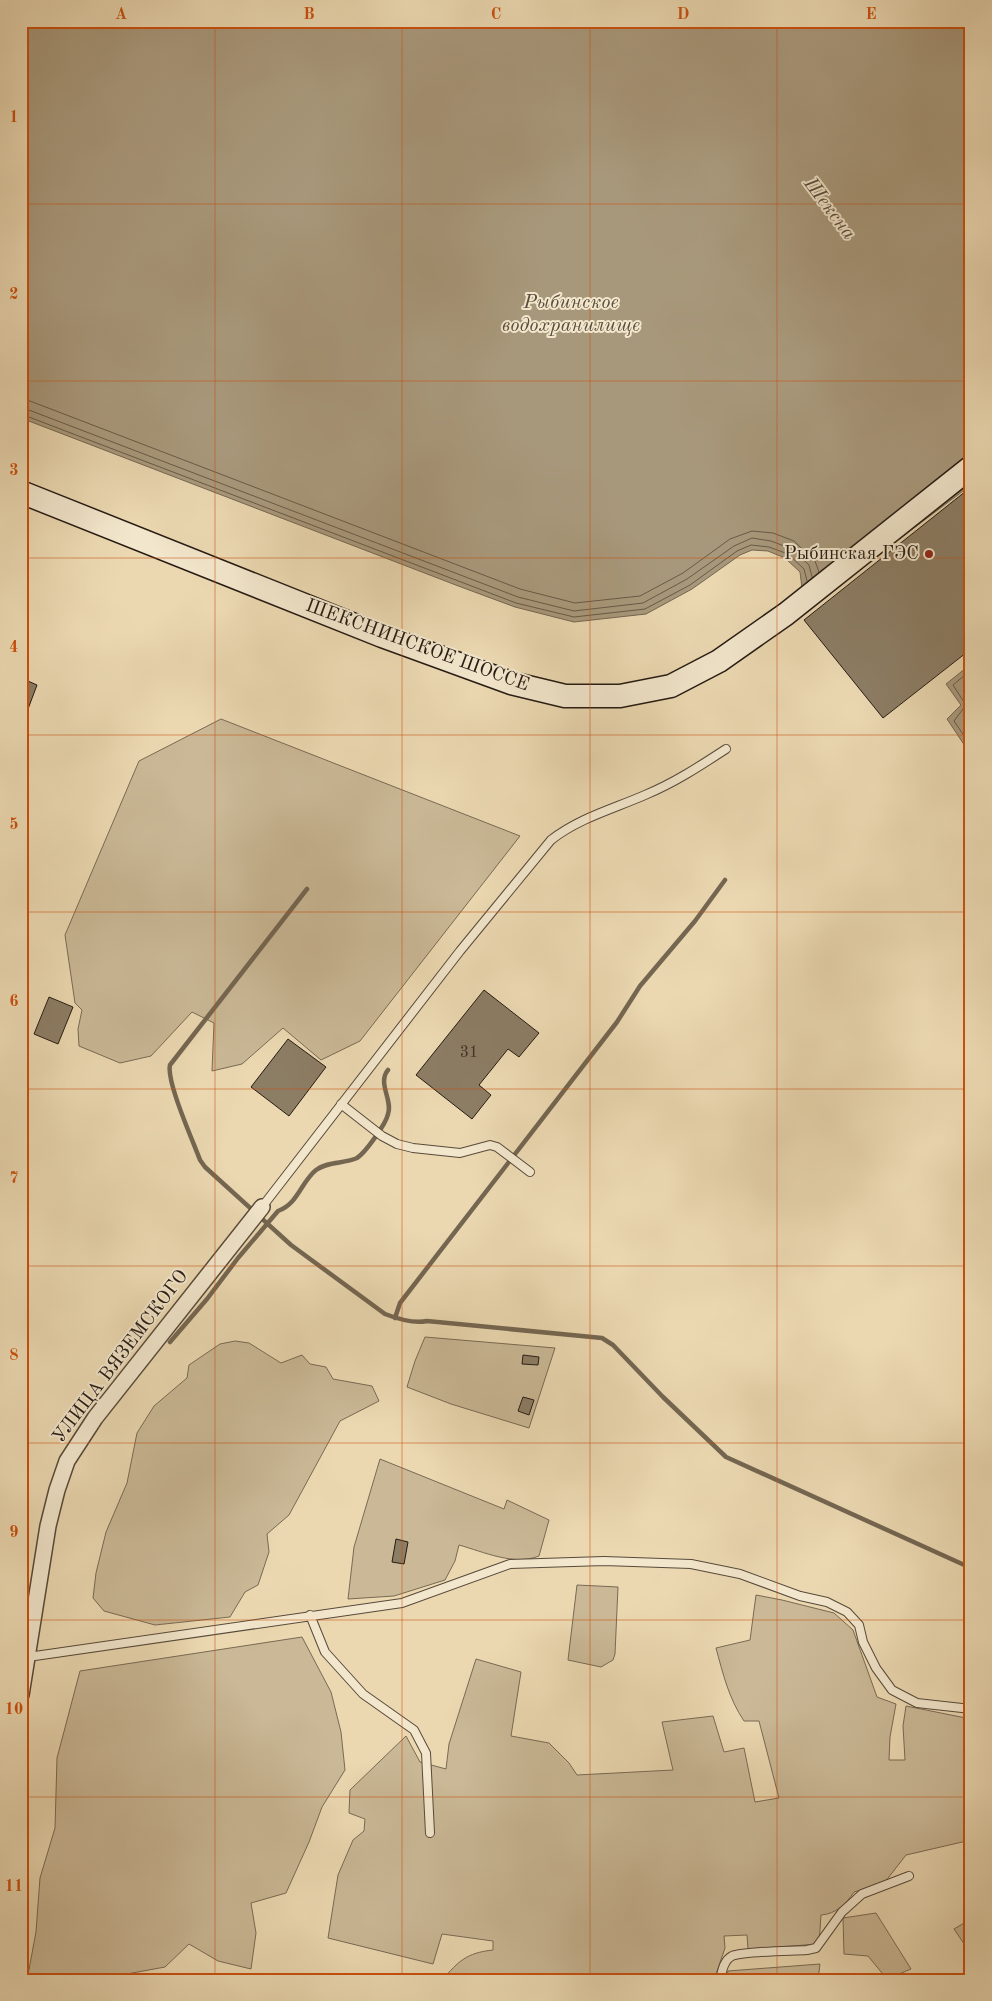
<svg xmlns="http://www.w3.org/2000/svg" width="992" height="2001" viewBox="0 0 992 2001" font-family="'Old Standard TT',serif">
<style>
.green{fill:#cab896;stroke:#786a54}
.water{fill:#a8987b;stroke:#746651}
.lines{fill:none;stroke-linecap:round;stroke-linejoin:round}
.shore{stroke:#675a47;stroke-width:1}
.stream{stroke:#746651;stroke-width:4.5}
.building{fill:#8c7d65;stroke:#261b13}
.lane-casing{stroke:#574a3a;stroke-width:10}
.street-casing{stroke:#574a3a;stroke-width:18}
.secondary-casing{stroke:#261b13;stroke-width:25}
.path{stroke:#261b13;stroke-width:2.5;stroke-dasharray:1 2.5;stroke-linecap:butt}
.lane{stroke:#f2e6cc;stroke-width:8}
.street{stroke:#f2e6cc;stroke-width:15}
.secondary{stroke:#f2e6cc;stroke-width:22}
.grid{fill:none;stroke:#cb500d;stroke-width:1;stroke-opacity:0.55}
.poi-dot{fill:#8f2418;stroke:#f2e6cc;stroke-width:2}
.labels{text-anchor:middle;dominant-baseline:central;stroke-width:4;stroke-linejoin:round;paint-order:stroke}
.number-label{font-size:16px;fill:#403428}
.poi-label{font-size:19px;fill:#261b13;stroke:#f2e6cc;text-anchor:end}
.street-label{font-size:19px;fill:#261b13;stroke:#f2e6cc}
.water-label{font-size:20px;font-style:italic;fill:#5a4d3d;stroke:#f2e6cc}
.neatline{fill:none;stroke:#cb500d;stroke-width:2}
.grid-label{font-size:16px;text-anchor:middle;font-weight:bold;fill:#cb500d}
</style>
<rect width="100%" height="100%" fill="#ebd8b1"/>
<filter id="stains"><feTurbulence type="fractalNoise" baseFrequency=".004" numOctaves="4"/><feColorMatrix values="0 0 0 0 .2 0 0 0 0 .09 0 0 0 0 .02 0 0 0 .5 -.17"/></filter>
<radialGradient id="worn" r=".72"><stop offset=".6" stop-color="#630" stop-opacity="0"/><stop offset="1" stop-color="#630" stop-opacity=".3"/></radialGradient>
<path class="green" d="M221,719L520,836L360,1041L321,1060L283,1028L242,1064L212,1071L214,1023L192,1012L151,1056L120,1063L79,1046L78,1029L82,1010L75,1003L65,935L139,761Z
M425,1337L555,1348L529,1428L451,1404L407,1387L415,1361Z
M235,1341L249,1343L281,1363L302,1355L310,1364L326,1367L333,1379L372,1386L379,1401L340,1421L289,1515L267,1534L269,1552L258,1585L245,1592L230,1617L155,1625L104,1611L93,1598L96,1573L106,1532L127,1483L137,1433L154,1406L187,1378L189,1365L220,1344Z
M380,1459L504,1509L507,1500L549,1520L539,1556C514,1566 484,1552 459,1545L455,1561L445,1580L394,1596L348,1599L354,1547Z
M577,1585L618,1587L615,1654L613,1660L601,1667L568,1660Z
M756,1595L782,1600L834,1613L853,1630L877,1697L896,1704L890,1737L889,1760H905L903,1726L906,1706L971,1719V1840L906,1855L885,1882L854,1892C846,1904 836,1914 821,1915L819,1944L748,1949L747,1935L724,1936L725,1948L714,1980H442C459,1961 466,1953 493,1950V1941L442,1934L433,1964L328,1938L338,1875L353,1840L364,1831L365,1819L349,1813L350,1790L406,1736L420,1762L446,1769L449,1744L476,1659L521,1672L511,1736L549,1743L569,1763L577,1775L673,1770L662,1722L713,1716L724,1752L744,1748L755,1802L779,1798L759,1721H744C729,1699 723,1674 716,1648L750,1640Z
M302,1637L331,1692L341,1732L345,1770L322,1807L309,1842L286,1893L251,1903L256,1933L251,1969L218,1961L189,1944L165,1967L94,1980H27L36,1932L40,1878L55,1828L57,1758L80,1671Z
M876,1913L911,1969L887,1979L868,1956L844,1954L843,1918Z
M971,1919V1954L954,1929Z
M820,1964L818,1980H726L728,1971Z"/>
<path class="water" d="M21,21H971V485L817,601L803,596L800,572L785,558L768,551L752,550L740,555L692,589L646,614L574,622L515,607L461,587L21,418Z
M971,664V755L947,719L961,705L946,684Z"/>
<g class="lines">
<path class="shore" d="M21,400L30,401L520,589L575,603L640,596L683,573L730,539L752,531L773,533L794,541L815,561L819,572
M21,407L518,597L574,611L643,603L687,579L734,546L752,538L771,541L792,549L809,565L812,577
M21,414L516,603L574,617L645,609L690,585L737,551L751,545L769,547L788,554L804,569L807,581
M971,670L953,685L966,705L954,721L971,746"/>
<path class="stream" d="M307,889L170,1065C166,1081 193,1141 200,1160L205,1167L291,1245L385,1314C398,1319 414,1324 427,1321L602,1338L613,1345L663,1397L726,1457L971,1568
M395,1318L400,1303L617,1022L640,986L695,921L725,880
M170,1342L207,1299L238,1258L278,1211C298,1204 301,1182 316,1170C328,1161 344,1164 357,1158C365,1153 386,1124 388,1114C393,1100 377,1083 388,1070"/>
</g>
<path class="building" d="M971,487V649L883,718L804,620Z
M21,678L37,685L25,717L21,716Z
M484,990L539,1033L519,1057L508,1049L479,1085L491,1095L472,1119L416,1075Z
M49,997L73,1007L58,1044L34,1034Z
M288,1039L326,1067L289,1116L251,1087Z
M523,1355L539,1357L538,1365L522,1364Z
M523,1397L534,1400L529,1415L518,1411Z
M396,1539L408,1542L404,1564L392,1562Z"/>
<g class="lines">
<g class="lane-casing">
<path id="lane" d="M341,1104L382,1136L397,1144L413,1148L460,1153L490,1145L497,1147L530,1172
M262,1207L460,951L551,840C579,818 613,809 645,795C674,783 700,766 726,749
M310,1615L325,1652L363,1694L414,1730L426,1753L430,1833
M28,1657L402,1603L510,1564L604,1561L691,1564L740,1574L800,1596L827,1602L847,1612L859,1625L863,1642L876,1668L892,1690L917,1703L971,1709
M720,1980C722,1971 724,1960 732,1956C744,1951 792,1951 807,1950L816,1948L842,1912L862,1894L909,1876"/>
</g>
<g class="street-casing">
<path id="street" d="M21,1695L48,1526L57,1490L67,1461L95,1418L262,1207"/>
</g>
<g class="secondary-casing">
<path id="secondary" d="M21,492L382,636L511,683L565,696H620L671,686L719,661L786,614L971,467"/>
</g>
<path class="path" d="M427,1980L428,1979"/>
<use href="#lane" class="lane"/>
<use href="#street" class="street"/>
<use href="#secondary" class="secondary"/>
</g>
<path class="grid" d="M215,21V1980M402,21V1980M590,21V1980M777,21V1980M21,204H971M21,381H971M21,558H971M21,735H971M21,912H971M21,1089H971M21,1266H971M21,1443H971M21,1620H971M21,1797H971"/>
<circle class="poi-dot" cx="929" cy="554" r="5"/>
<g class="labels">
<g class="number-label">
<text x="469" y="1053">31</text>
</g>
<g class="poi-label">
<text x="919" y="554">Рыбинская ГЭС</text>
</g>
<g class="street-label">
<text transform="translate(417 646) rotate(20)">ШЕКСНИНСКОЕ ШОССЕ</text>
<text transform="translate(121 1357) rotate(-53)">УЛИЦА ВЯЗЕМСКОГО</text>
</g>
<g class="water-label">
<text transform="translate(829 209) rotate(53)">Шексна</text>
<text x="571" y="303">Рыбинское<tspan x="571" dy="23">водохранилище</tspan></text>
</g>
</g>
<rect width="992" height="2001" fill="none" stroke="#ebd8b1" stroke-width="55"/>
<rect x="28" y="28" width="936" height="1946" class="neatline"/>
<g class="grid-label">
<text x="121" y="19">A</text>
<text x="309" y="19">B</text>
<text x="496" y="19">C</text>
<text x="683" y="19">D</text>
<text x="871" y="19">E</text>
<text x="14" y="122">1</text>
<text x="14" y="299">2</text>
<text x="14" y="475">3</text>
<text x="14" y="652">4</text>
<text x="14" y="829">5</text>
<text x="14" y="1006">6</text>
<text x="14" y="1183">7</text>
<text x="14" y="1360">8</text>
<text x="14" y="1537">9</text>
<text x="14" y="1714">10</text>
<text x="14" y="1891">11</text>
</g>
<rect width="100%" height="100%" filter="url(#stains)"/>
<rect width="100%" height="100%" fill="url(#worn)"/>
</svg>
